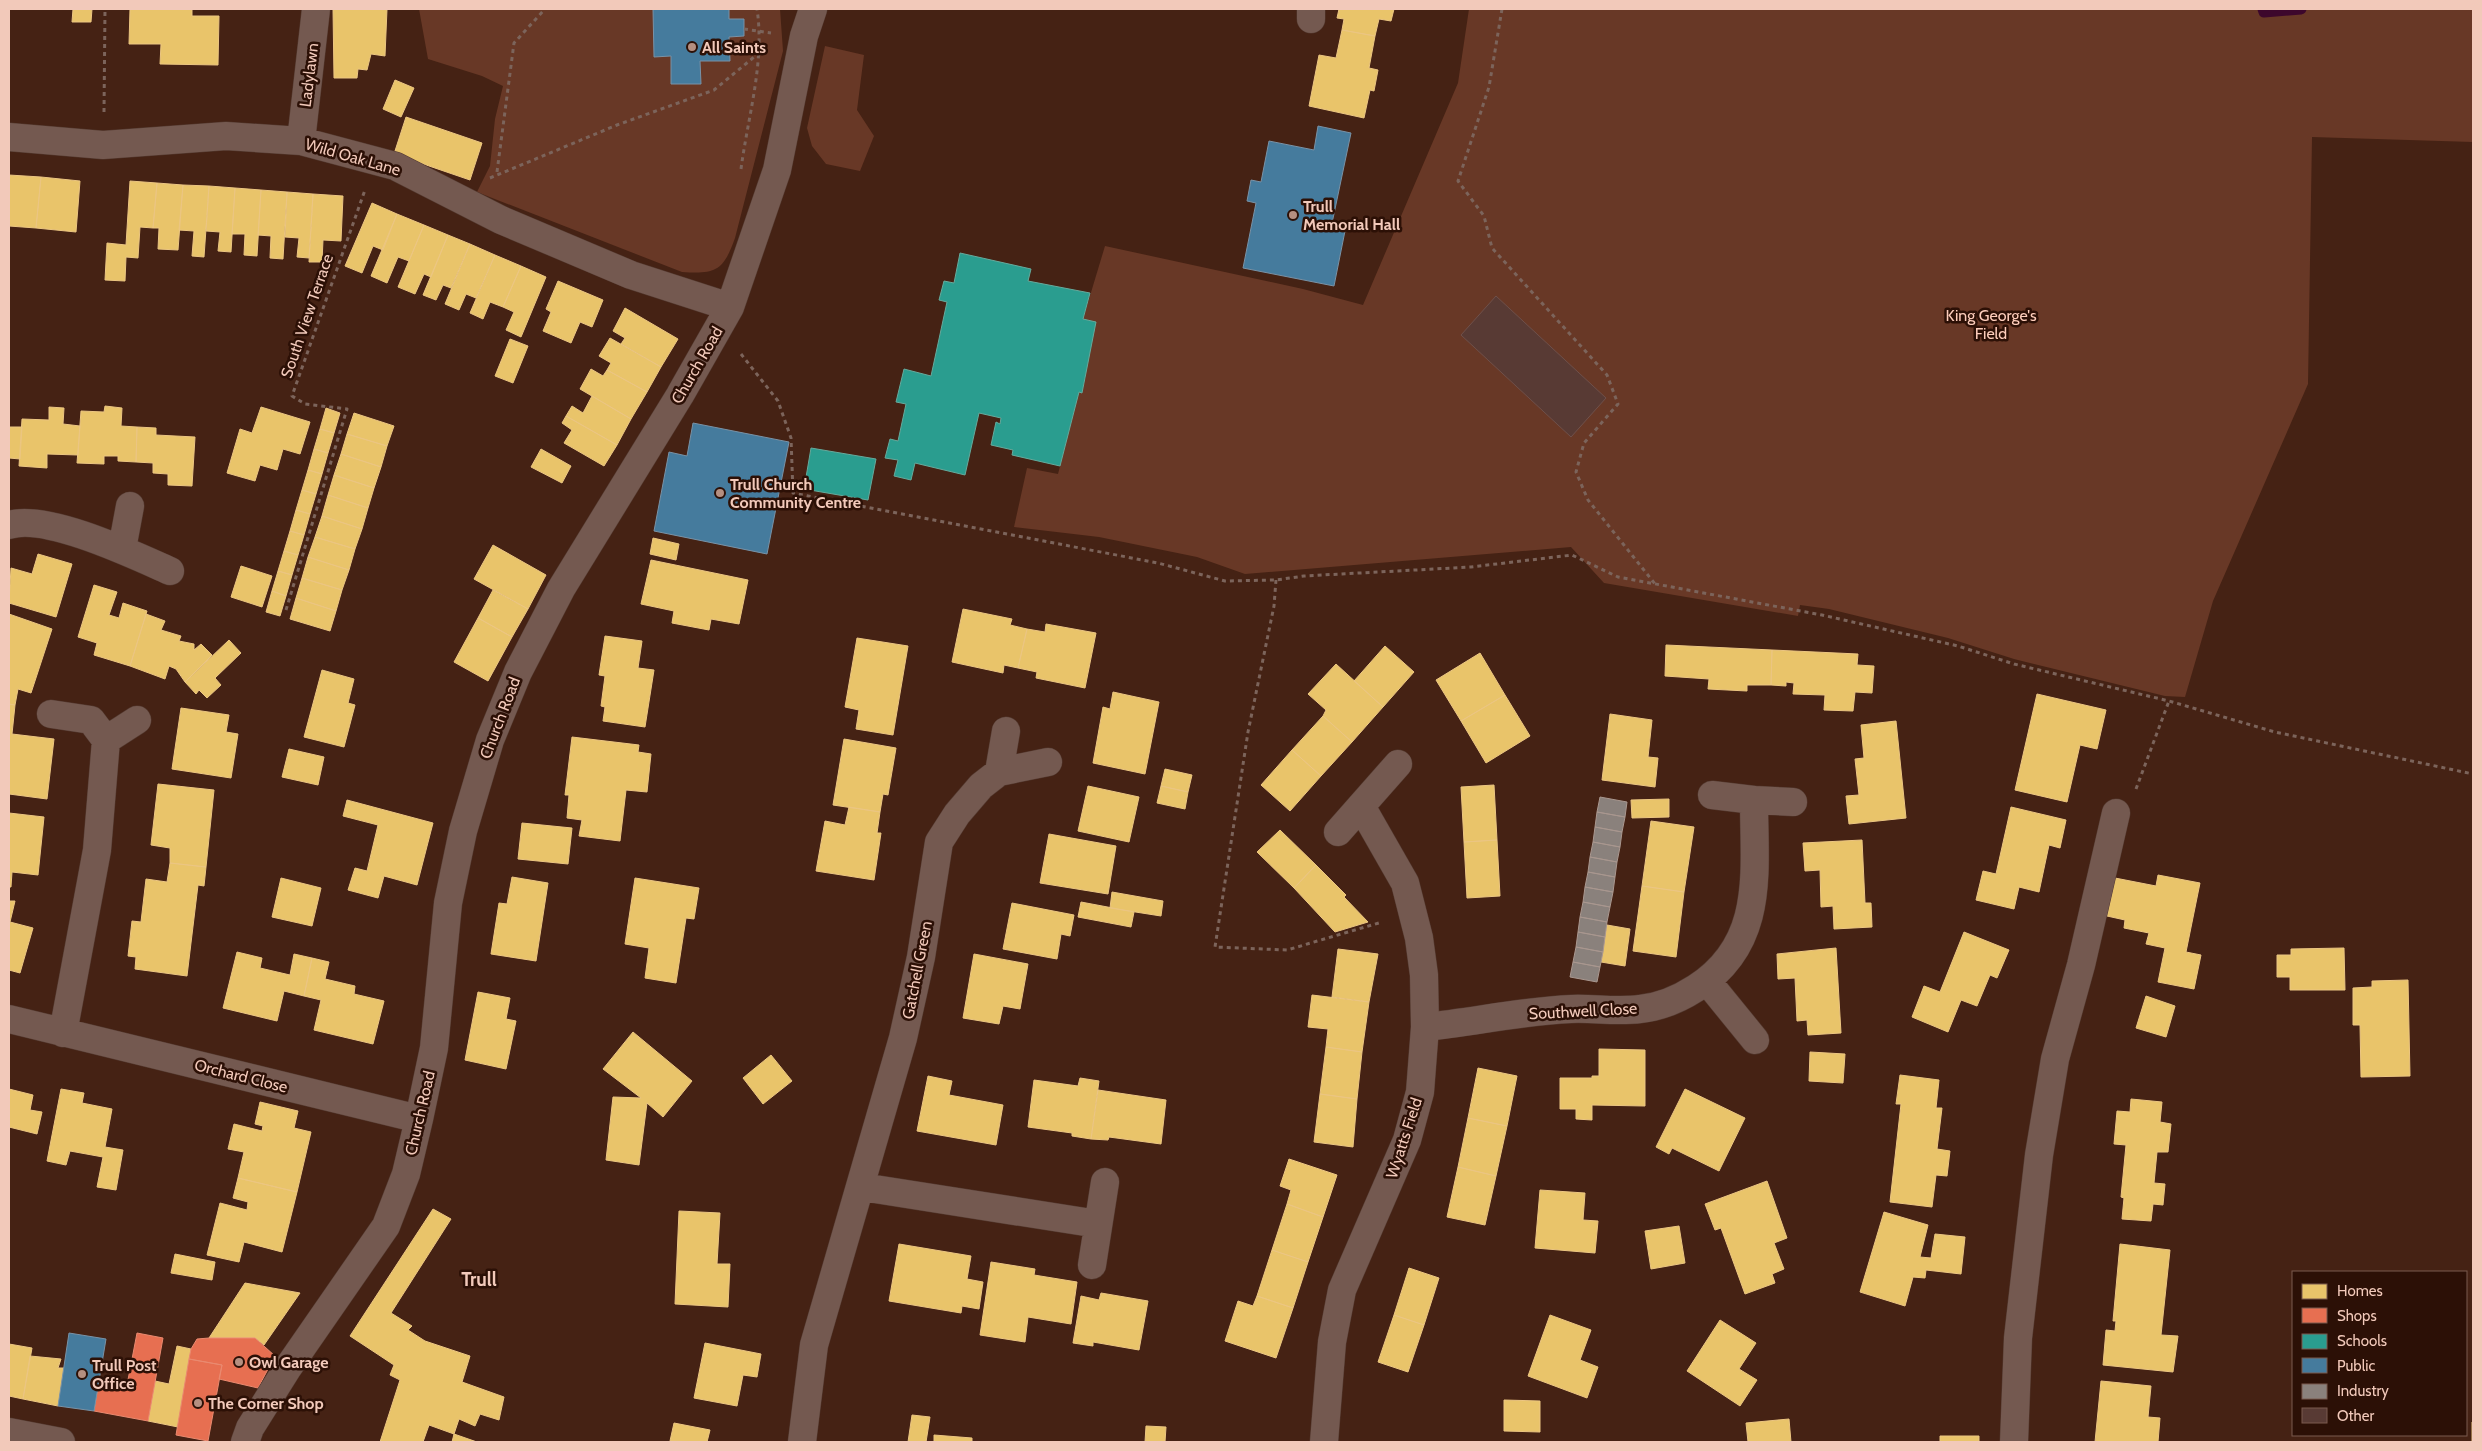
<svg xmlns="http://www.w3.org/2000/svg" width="2482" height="1451" viewBox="0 0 2482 1451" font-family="Cabin,sans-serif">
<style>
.green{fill:#683826}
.homes{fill:#e9c46a;stroke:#ecc682}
.shops{fill:#e76f51;stroke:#ea8a70}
.schools{fill:#2a9d8f;stroke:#66aa9c}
.public{fill:#457b9d;stroke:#7992a6}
.industry{fill:#8a817c;stroke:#a9978f}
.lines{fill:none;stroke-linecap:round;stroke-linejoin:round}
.stream{stroke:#3d072c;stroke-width:11}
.building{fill:#583a34;stroke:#6f504a}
.minor-casing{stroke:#543a30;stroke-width:29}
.tertiary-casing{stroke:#543a30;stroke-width:29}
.path{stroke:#7c645b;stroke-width:3;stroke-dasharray:4 4;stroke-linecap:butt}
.minor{stroke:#745950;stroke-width:28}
.tertiary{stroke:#745950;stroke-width:28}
.poi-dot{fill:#b58f80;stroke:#2c1006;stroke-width:2}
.labels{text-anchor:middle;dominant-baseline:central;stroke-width:5;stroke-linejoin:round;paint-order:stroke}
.poi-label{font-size:16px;font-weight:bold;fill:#f2c9ba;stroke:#2c1006;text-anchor:start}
.street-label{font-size:16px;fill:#f2c9ba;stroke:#2c1006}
.park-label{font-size:16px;fill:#fecdbb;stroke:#2c1006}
.quarter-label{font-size:19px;font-weight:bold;fill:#f2c9ba;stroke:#2c1006}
</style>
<rect width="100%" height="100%" fill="#452214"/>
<path class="green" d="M419,9H780L783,51L735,238C723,272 715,274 682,272L477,192L490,166L495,119L503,86L482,76L428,59Z
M1469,9H2473V142L2312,137L2308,384L2213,601L2185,697L2165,696L2014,659L1948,638L1829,609L1800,605L1798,616L1604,583L1571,547L1245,574L1197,557L1099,537L1014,527L1027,468L1058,474L1079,392L1082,393L1086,375L1084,374L1083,319L1105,246L1303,289L1363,305L1458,83Z
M825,46L864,55L857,110L874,136L860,171L826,164L812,146L807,128Z"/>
<path class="homes" d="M73,9H92L91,22H72Z
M130,9H192V16H219L218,65L160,64L161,44H129Z
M333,9H387L385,56L371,54L367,70L358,69L357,78H334Z
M1339,9H1394L1391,21L1379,19L1375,36L1342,30L1344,19L1337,18Z
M1342,30L1375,36L1369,68L1378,70L1374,91L1370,90L1364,118L1309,106L1319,55L1336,58Z
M395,80L414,88L401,117L383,109Z
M406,117L482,143L470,180L394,154Z
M9,175L41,177L36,228L9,226Z
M41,177L80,181L76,232L36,228Z
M130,181L157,183L153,228L140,227L138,258L126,257L125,281L105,280L107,243L126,245Z
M157,183L183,185L178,250L158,249L159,228H153Z
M183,185L209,186L204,257L192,256L194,231L179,230Z
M209,186L235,188L231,252L218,251L220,232L206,231Z
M235,188L261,190L257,256L244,255L245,234H232Z
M261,190L287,192L283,259L270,258L271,236L258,235Z
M287,192L313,194L309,258L297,257L299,238L285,237Z
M313,194L343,196L341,241L323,240L322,262H309Z
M372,203L397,214L383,250L373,246L362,273L345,266Z
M397,214L424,225L409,261L398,257L387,283L371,276Z
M424,225L448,235L431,277L424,274L415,294L398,287Z
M448,235L470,244L451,288L443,285L436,300L423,295Z
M470,244L495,255L476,298L466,294L459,310L445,304Z
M495,255L521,266L503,307L490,302L483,319L470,313Z
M521,266L546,277L521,337L506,330L514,312L503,307Z
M558,281L603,300L592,327L580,322L571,343L543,331L551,312L546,309Z
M625,308L678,339L661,367L621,344L625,338L613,331Z
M610,338L661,367L647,392L607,370L611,363L599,356Z
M510,339L528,346L513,383L495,376Z
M591,369L603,376L607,370L647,392L631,419L580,389Z
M592,396L631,419L617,445L566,416L572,406L583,413Z
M105,406L122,408L121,426L137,427L136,462L118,461V456H104V464L77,463L81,411L104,412Z
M49,407L64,408L63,424L80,426L78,455L47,454V468L19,466L22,419L49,420Z
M261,407L310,422L300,454L283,449L277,470L260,465L255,481L227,473L240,429L252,433Z
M326,408L340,413L334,433L320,429Z
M354,413L394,426L387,446L347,434Z
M566,416L617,445L604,466L564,443L572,430L562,423Z
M9,427H22L20,459L9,458Z
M137,427L156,428V435L195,437L192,486L168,485V474L153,473V463L136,462Z
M320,429L334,433L328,453L314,449Z
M347,434L387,446L381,467L341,454Z
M314,449L328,453L322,474L308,470Z
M541,449L571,466L562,483L531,467Z
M341,454L381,467L374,488L334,475Z
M308,470L322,474L316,494L302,490Z
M334,475L374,488L368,508L328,495Z
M302,490L316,494L310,514L296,510Z
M328,495L368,508L362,529L322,516Z
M296,510L310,514L304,535L290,531Z
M322,516L362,529L355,549L315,537Z
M290,531L304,535L298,555L284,551Z
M315,537L355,549L349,570L308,557Z
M653,538L679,544L676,560L650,554Z
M493,545L546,575L528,609L474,579Z
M284,551L298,555L292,575L278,571Z
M38,554L72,564L56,617L9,603L11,568L32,574Z
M308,557L349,570L342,590L302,578Z
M651,560L748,580L739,624L711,619L709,630L672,623L674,611L641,604Z
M241,566L272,576L262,607L231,597Z
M278,571L292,575L286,596L272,591Z
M302,578L342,590L336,611L296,598Z
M94,585L117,592L109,615L119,618L123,603L147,611L130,666L94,655L97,643L78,637Z
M493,590L528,609L512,637L478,618Z
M272,591L286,596L280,616L266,612Z
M296,598L336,611L330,631L290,619Z
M963,609L1012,619L1010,625L1027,629L1018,668L1004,665L1003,673L952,662Z
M9,614L52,629L31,693L18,689L15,705L9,704Z
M146,614L165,621L161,630L181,636L179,641L194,644V650L201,644L212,655L185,682L176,669L169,666L165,679L130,666Z
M478,618L512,637L488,681L454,662Z
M1046,624L1096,633L1085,688L1036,678L1037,672L1018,668L1027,629L1045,632Z
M605,636L642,641L638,668L654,670L645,727L603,721L605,707L601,706L605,676L599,675Z
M857,638L908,646L893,735L856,729L859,710L845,707Z
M229,640L241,653L215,678L221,685L207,698L199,690L196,694L185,682Z
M1666,645L1772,650L1771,685H1747V691L1708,689L1709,679L1665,676Z
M1385,646L1414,672L1383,707L1354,681Z
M1772,650L1858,654L1857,665L1874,666L1872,693L1855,692L1853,711L1824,710L1825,695L1793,694L1794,683L1786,682V686L1771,685Z
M1480,653L1505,695L1461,721L1436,680Z
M1336,664L1383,707L1352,742L1323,716L1326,710L1308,694Z
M322,670L354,679L348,703L355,705L344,747L304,737Z
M1113,692L1159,702L1145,774L1093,763L1103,707L1110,709Z
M2037,694L2106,710L2097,749L2080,745L2067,802L2015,790Z
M1505,695L1530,736L1486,763L1461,721Z
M9,704L15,705L12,734L54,739L47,799L9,794Z
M181,708L229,715L226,732L238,734L231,778L172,769Z
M1610,714L1652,720L1648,757L1658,758L1655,787L1602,780Z
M1323,716L1352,742L1321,776L1292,750Z
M1896,721L1906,818L1849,824L1846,796L1859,795L1855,759L1864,758L1861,725Z
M572,737L639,745L638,752L651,754L647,792L626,790L620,841L579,836L582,820L567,818L569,795H565Z
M844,739L896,748L888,795L883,794L880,812L833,805Z
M289,749L324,757L318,785L282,777Z
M1292,750L1321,776L1290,811L1261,785Z
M1165,769L1192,775L1188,792L1161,786Z
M158,784L214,790L206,867L170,863V848L151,845Z
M1494,785L1497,840L1464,842L1461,787Z
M1088,786L1139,797L1129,842L1078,831Z
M1161,786L1188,792L1185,809L1157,803Z
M1669,799V817L1632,818L1631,800Z
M347,800L433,823L417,885L384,876L378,898L348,890L355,868L367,871L378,825L343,816Z
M849,807L880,812L877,833H881L874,880L816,871L825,821L845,825Z
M2011,807L2066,820L2060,848L2049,845L2039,892L2019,887L2014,909L1976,900L1983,871L1996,874Z
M9,813L44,817L38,875L12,872L11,887H9Z
M1651,821L1694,827L1684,892L1642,886Z
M522,823L572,828L568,864L518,859Z
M1280,830L1316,865L1294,888L1257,852Z
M1049,834L1116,846L1108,894L1040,883Z
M1497,840L1500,896L1467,898L1464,842Z
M1862,840L1865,903H1871L1872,927L1834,929L1833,906L1821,907L1820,870L1805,871L1803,843Z
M170,863L206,867L204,886L198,885L187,976L135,969L136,957L128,956L132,921L141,922L146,879L167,882Z
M1316,865L1346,895L1344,897L1368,922L1335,932L1294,888Z
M2158,875L2200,883L2186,952L2201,955L2194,989L2158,982L2165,948L2146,944L2149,933L2124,928L2125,920L2107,916L2115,878L2156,886Z
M512,877L548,883L536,961L491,954L499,903L507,904Z
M281,878L321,888L312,926L272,917Z
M635,878L699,888L694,919L686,918L676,983L645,978L649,948L625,944Z
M1642,886L1684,892L1676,957L1633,951Z
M1112,892L1163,901L1161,916L1110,908Z
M9,901H15L10,922L33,928L20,973L9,970Z
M1081,902L1134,912L1131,927L1078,917Z
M1012,903L1074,915L1070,936L1061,934L1057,959L1003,949Z
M1607,925L1630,929L1625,966L1601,962Z
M1964,932L2009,950L1997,978L1990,975L1977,1006L1961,1000L1948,1032L1912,1017L1924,986L1940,992Z
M1836,948L1841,1033L1808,1035L1807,1020L1797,1021L1795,978L1778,979L1777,954Z
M2344,948L2345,990H2290V977H2277V955H2291V949Z
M1338,949L1378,954L1369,1002L1332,997Z
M237,952L262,958L260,968L290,975L294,954L312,958L304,996L284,991L277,1021L223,1008Z
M974,954L1028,964L1020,1009L1003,1006L999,1024L963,1018Z
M312,958L329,962L325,979L355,986L354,994L384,1001L373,1044L314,1030L321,1000L304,996Z
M2408,980L2410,1076L2361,1077L2360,1025H2353V988L2372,987V981Z
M478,992L510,998L506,1019L516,1021L506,1069L465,1060Z
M1312,995L1369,1002L1362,1052L1326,1047L1328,1029L1308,1027Z
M2146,996L2175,1006L2166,1037L2136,1028Z
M633,1032L692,1081L663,1117L647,1103L639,1165L606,1160L613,1097L641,1098L603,1069Z
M1326,1047L1362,1052L1357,1099L1320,1094Z
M1599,1049L1645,1050V1106L1592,1105V1120L1576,1119V1109H1560V1078H1592V1076H1599Z
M1810,1052L1845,1054L1843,1083L1809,1081Z
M771,1055L792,1081L763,1104L743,1078Z
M1478,1068L1517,1076L1507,1126L1468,1118Z
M1900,1075L1939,1080L1936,1108H1942L1937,1149L1950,1151L1947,1176L1936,1175L1932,1207L1890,1202L1901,1104H1896Z
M928,1076L952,1081L949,1095L1003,1105L996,1145L917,1131Z
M1080,1078L1099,1081L1091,1139L1072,1136V1133L1028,1127L1034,1080L1078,1086Z
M9,1089L33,1095L30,1110L42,1112L37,1134L9,1127Z
M61,1089L84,1093L82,1103L112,1109L105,1147L123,1150L116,1190L97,1187L103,1157L70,1151L66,1165L47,1161Z
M1685,1089L1745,1118L1719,1171L1672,1148L1669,1154L1656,1147Z
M1098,1090L1166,1100L1161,1144L1109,1137L1108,1140L1091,1139Z
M1320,1094L1357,1099L1353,1147L1314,1142Z
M2131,1099L2162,1102L2160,1122L2171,1124L2168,1152H2157L2154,1183L2165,1184L2163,1205L2153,1204L2151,1221L2122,1219L2124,1198L2121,1197L2126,1145L2114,1144L2117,1111L2130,1112Z
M260,1102L298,1111L294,1128L311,1132L297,1192L238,1178L244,1152L228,1149L234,1124L262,1131L263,1126L255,1124Z
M1468,1118L1507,1126L1496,1176L1458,1167Z
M1289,1159L1337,1175L1323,1217L1287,1204L1291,1190L1280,1186Z
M1458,1167L1496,1176L1485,1225L1447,1217Z
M238,1178L297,1192L282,1252L244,1242L239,1262L207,1255L220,1203L247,1210L248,1202L233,1198Z
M1767,1181L1787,1238L1774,1243L1784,1269L1772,1274L1775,1283L1745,1294L1721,1228L1715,1230L1705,1204Z
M1540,1190L1585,1193L1583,1220L1598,1221L1595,1253L1535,1248Z
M1287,1204L1323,1217L1308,1262L1272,1250Z
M433,1209L451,1219L391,1313L412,1326L408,1330L425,1341L470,1356L462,1382L504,1397L499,1420L480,1414L475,1426L459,1419L454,1434L429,1425L423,1442H380L400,1380L390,1375L394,1365L350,1336Z
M679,1211L720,1213L717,1264H730L728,1307L675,1304Z
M1884,1212L1928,1225L1920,1257L1931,1258L1935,1234L1965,1237L1961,1274L1926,1270L1925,1278L1913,1277L1905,1306L1860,1292Z
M1679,1226L1685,1263L1651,1269L1645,1231Z
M899,1244L971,1256L967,1279L983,1282L979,1309L962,1306L961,1313L889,1301Z
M2120,1244L2170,1250L2161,1335L2178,1336L2173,1372L2103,1365L2106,1330L2115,1331L2116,1321H2113Z
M1272,1250L1308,1262L1293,1308L1257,1296Z
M175,1254L215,1262L212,1280L171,1273Z
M991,1262L1035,1269L1034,1275L1077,1282L1071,1324L1028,1317L1025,1342L980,1335Z
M1409,1268L1439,1278L1424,1325L1394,1315Z
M245,1283L300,1293L264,1345L255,1338H209Z
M1101,1293L1148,1301L1139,1350L1093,1342V1346L1073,1343L1081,1296L1099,1300Z
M1257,1296L1293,1308L1276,1358L1225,1341L1238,1301L1253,1306Z
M1394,1315L1424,1325L1408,1372L1378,1362Z
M1550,1315L1591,1330L1580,1360L1598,1367L1587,1398L1528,1376Z
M1720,1320L1756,1343L1739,1369L1757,1380L1740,1406L1687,1371Z
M705,1343L761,1354L757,1377L743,1375L737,1406L694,1398Z
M9,1344L32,1348L23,1399L9,1396Z
M177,1346L191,1349L178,1427L148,1421L155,1381L169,1384Z
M30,1356L61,1359L58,1368H64L58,1406L23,1399Z
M2101,1381L2151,1386L2148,1417L2160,1418L2158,1442H2095Z
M1504,1400L1540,1401V1432L1504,1431Z
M912,1415L930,1417L926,1442H908Z
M1789,1419L1791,1442H1748L1746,1423Z
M2472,1422H2473V1442H2472Z
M674,1423L710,1430L707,1442L670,1441Z
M1146,1426L1166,1427L1165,1442H1145Z
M454,1434L477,1442H452Z
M934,1435L972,1438V1442H934Z
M1940,1436H1979V1442H1940Z"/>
<path class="shops" d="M137,1333L163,1338L148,1421L94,1411L99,1380L127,1385Z
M209,1338H255L275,1356L258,1388L219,1379L222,1365L189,1359L191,1349L197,1339Z
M189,1359L222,1365L208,1441L176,1435Z"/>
<path class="schools" d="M960,253L1031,269L1028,281L1090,293L1083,319L1096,322L1082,393L1079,392L1060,466L1012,455L1013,450L991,445L996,422L1000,424L1001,418L979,413L965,475L915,463L911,480L894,476L898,460L885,458L890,439L898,441L906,404L896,402L904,369L931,376L947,302L939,300L944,281L954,283Z
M811,448L876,459L868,500L804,489Z"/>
<path class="public" d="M653,9H729V19H744V36L729,37L730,61H700L701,84H671V56L654,57Z
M1318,126L1351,133L1331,228L1345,231L1334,286L1243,268L1256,203L1247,201L1251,180L1261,182L1269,141L1314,150Z
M693,423L789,442L767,554L654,531L669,452L687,456Z
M69,1333L106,1339L94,1411L58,1406Z"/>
<path class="industry" d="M1600,797L1627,802L1625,817L1597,812Z
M1597,812L1625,817L1622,832L1595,827Z
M1595,827L1622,832L1620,847L1593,842Z
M1593,842L1620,847L1617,862L1590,857Z
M1590,857L1617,862L1615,877L1588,872Z
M1588,872L1615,877L1613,892L1585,887Z
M1585,887L1613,892L1610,907L1583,902Z
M1583,902L1610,907L1607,922L1580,917Z
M1580,917L1607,922L1605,937L1578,932Z
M1578,932L1605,937L1603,952L1576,947Z
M1576,947L1603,952L1600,967L1573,962Z
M1573,962L1600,967L1597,982L1570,977Z"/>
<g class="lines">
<path class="stream" d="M2263,9L2264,12L2301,9"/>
</g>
<path class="building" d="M1496,296L1606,398L1571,437L1461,335Z"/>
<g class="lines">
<g class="minor-casing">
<path id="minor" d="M1311,19V9
M9,137L103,145L226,136L301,141L395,166L501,220L631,275L730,307
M301,141L316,9
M9,525C46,513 134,555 170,571
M122,549L130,506
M51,714L91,720L106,740L137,720
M999,772L1006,731
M1754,800L1793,802
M1338,832L1398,764
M1707,981L1755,1040
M9,1019L419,1119
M1425,1027C1474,1022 1522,1011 1571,1009C1594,1008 1617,1012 1640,1009C1660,1007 1679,999 1696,988C1766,943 1754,872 1754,800L1712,795
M63,1033L97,850L106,740
M862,1187L1098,1224
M1092,1265L1105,1182
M245,1442L250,1428L287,1369L386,1226L406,1174L419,1119L434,1048L448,903L463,831L490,740L518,672L561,589L680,395L730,307L777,170L804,36L813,9
M802,1442L814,1345L903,1038L921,957L939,842L957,814L981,786L999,772L1048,762
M1324,1442L1332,1342L1342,1290L1407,1140L1420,1092L1425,1027L1424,975L1419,938L1405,883L1361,806
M2014,1442L2018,1338L2039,1155L2055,1059L2081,965L2116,813"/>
</g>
<g class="tertiary-casing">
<path id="tertiary" d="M9,1432L61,1442"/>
</g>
<path class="path" d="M1502,9L1489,87L1458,181L1484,216L1492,248L1607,375L1618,404L1584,443L1576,472L1588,500L1655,584
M744,29L771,33
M104,112L105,9
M741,169C748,116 765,62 757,9
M497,172L514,43L545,9
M490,178L617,125L714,90L759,53
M741,354L778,401L791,438L793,493L1158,563L1225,581L1276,580L1304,576L1471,567L1572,555L1618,577L1822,615L1958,646L2014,664L2169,701L2275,732L2473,774
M1276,580L1274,606L1248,732L1215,947L1287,950L1382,922
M286,610L347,409L305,404L292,396L365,190
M2136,789L2169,701"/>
<use href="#minor" class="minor"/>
<use href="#tertiary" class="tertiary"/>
</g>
<g class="poi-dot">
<circle cx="692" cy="47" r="5"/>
<circle cx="1293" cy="215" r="5"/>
<circle cx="720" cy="493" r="5"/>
<circle cx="239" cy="1362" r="5"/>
<circle cx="82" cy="1374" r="5"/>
<circle cx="198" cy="1403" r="5"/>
</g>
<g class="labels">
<g class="poi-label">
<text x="702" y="47">All Saints</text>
<text x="1303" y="206">Trull<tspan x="1303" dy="18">Memorial Hall</tspan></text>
<text x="730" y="484">Trull Church<tspan x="730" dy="18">Community Centre</tspan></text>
<text x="249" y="1362">Owl Garage</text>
<text x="92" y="1365">Trull Post<tspan x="92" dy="18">Office</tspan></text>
<text x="208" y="1403">The Corner Shop</text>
</g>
<g class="street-label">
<text transform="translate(309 75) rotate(-83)">Ladylawn</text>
<text transform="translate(353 157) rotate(16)">Wild Oak Lane</text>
<text transform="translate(307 316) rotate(-71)">South View Terrace</text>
<text transform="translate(697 365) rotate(-60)">Church Road</text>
<text transform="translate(500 718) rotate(-69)">Church Road</text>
<text transform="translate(917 970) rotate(-79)">Gatchell Green</text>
<text transform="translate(1583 1011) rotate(-3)">Southwell Close</text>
<text transform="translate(241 1076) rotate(14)">Orchard Close</text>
<text transform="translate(420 1113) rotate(-77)">Church Road</text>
<text transform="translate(1404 1138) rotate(-72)">Wyatts Field</text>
</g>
<g class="park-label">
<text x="1991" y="315">King George's<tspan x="1991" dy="18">Field</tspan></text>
</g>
<g class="quarter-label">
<text x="479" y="1279">Trull</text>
</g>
</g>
<rect width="2482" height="1451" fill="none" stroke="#f2c9ba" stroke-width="20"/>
<rect x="2292" y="1271" width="175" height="165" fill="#2c1006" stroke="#7b5a4e"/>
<rect x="2302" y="1284" width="25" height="15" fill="#e9c46a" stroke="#7b5a4e"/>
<text x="2337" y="1296" font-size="15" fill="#f2c9ba">Homes</text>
<rect x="2302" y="1308" width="25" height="15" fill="#e76f51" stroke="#7b5a4e"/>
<text x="2337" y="1321" font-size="15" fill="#f2c9ba">Shops</text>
<rect x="2302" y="1334" width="25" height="15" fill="#2a9d8f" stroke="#7b5a4e"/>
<text x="2337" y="1346" font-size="15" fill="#f2c9ba">Schools</text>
<rect x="2302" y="1358" width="25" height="15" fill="#457b9d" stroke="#7b5a4e"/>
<text x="2337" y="1371" font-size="15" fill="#f2c9ba">Public</text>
<rect x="2302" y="1384" width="25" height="15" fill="#8a817c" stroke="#7b5a4e"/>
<text x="2337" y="1396" font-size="15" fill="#f2c9ba">Industry</text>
<rect x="2302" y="1408" width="25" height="15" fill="#583a34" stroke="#7b5a4e"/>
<text x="2337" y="1421" font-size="15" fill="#f2c9ba">Other</text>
</svg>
